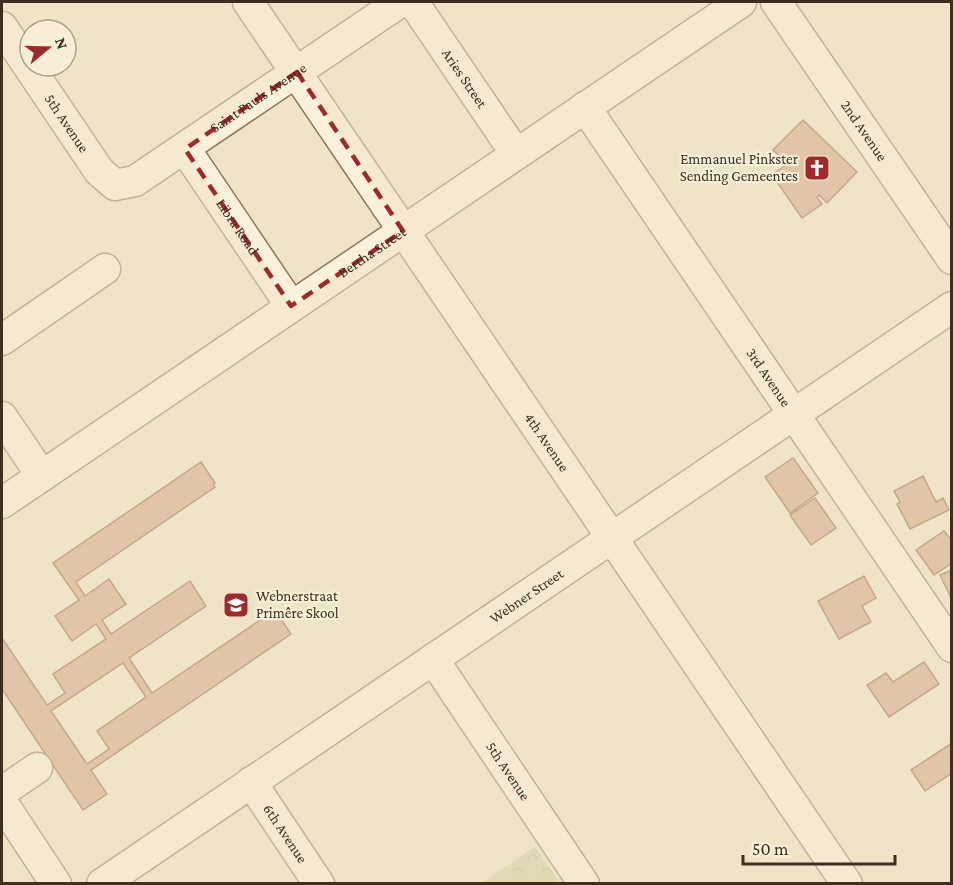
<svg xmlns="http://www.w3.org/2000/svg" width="953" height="885" viewBox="0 0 953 885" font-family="'Crimson Pro',serif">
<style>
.park{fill:url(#park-crowns)}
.building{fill:#cf9f7d;stroke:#8d5f41;stroke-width:1.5;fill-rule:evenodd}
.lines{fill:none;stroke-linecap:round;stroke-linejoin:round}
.minor-casing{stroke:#8d765c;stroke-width:33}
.minor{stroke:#faf1dc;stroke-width:30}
.marked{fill:none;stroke:#9e2a2b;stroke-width:4.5;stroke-dasharray:12 8;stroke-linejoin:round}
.labels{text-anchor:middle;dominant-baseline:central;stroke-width:4.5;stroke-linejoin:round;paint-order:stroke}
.street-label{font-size:15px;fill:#3d2e20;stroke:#f7eed8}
.poi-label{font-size:15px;fill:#3d2e20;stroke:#f7eed8;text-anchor:end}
</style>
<defs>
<pattern id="park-crowns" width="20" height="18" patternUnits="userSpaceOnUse" patternTransform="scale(1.5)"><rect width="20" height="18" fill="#c9cf9b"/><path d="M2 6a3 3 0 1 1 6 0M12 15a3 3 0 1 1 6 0" fill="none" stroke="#aeb285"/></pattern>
</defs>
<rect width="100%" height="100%" fill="#f0e4c8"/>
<path class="park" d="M535,847L560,883H481Z"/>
<path class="building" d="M803,120L857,172L827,203L819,195L817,197L822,204L802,218L772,175L787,164L773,150Z
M793,458L818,493L790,513L765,477Z
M201,462L215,483L213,484L215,487L76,582L85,596L109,579L126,604L102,620L111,634L190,581L206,606L129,658L152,693L275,610L291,634L91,770L107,794L83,810L2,689V638L47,705L65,693L53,674L106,639L96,624L72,641L55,616L79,600L53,563ZM123,663L146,697L97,731L109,749L87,764L51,711Z
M923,476L936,502L943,498L949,510L910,529L897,504L900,502L894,491Z
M815,498L836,528L811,545L790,515Z
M944,531L952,541V563L934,575L916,550Z
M952,570V600L940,575Z
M864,576L876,598L862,606L871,622L839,639L818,601Z
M924,662L939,684L889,717L867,685L886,673L893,682Z
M952,743V773L925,791L911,770Z"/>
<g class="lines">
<g class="minor-casing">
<g id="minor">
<path id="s1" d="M248,2L847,884"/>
<path id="s2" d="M413,2L516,154"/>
<path id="s3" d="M776,2L952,259"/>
<path id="s4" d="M2,27L99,171L115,185L135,181L400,2"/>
<path id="s5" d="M585,107L952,647"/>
<path id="s6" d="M185,149L291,306"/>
<path d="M2,340L105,269"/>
<path d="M2,417L42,476"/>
<path id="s7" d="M2,503L741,2"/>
<path id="s8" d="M433,659L584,884"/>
<path id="s9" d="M251,782L319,884"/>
<path d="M2,792L37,768"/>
<path d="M2,802L56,884"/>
<path id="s10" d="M102,884L952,307"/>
</g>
</g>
<use href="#minor" class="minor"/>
</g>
<path d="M0 0H953V885H0ZM297,72L403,231L291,306L185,149Z" fill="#f0e4c8" fill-opacity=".55" fill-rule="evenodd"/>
<path class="marked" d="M297,72L403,231L291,306L185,149Z"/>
<defs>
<g id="church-square" transform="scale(1.35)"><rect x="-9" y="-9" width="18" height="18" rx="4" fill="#9e2a2b" stroke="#f7eed8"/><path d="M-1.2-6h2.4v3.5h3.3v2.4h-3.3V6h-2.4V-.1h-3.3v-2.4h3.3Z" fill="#fff"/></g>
<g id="school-square" transform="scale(1.35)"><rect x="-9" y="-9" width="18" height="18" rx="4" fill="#9e2a2b" stroke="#f7eed8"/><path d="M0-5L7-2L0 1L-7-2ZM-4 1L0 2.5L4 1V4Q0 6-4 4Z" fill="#fff"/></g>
</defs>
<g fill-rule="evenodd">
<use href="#church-square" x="817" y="168"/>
<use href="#school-square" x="236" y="605"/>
</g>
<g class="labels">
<g class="street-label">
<text stroke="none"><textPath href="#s2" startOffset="92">Aries Street</textPath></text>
<text stroke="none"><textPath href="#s4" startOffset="364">Saint Pauls Avenue</textPath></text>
<text stroke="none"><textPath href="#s4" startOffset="116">5th Avenue</textPath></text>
<text stroke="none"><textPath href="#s3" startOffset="156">2nd Avenue</textPath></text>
<text stroke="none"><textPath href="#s6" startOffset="94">Libra Road</textPath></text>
<text stroke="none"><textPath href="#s7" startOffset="447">Bertha Street</textPath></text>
<text stroke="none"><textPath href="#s5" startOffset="327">3rd Avenue</textPath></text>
<text stroke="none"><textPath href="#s1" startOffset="532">4th Avenue</textPath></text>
<text stroke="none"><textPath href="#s10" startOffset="513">Webner Street</textPath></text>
<text stroke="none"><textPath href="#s8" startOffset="135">5th Avenue</textPath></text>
<text stroke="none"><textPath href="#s9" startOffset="62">6th Avenue</textPath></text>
</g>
<g class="poi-label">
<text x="798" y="159">Emmanuel Pinkster<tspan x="798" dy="17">Sending Gemeentes</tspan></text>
<text x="256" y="596" text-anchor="start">Webnerstraat<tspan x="256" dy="17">Primêre Skool</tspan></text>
</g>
</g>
<rect width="953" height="885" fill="none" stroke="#3d2e20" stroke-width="6"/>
<g transform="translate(48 48) rotate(71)"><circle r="28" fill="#f7eed8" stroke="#ada18e" stroke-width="1.5"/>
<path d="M0-4.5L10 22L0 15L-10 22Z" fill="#9e2a2b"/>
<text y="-9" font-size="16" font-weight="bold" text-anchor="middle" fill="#3d2e20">N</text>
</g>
<path d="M743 855v9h152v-9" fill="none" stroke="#3d2e20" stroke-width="3"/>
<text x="752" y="855" font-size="18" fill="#3d2e20" stroke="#f7eed8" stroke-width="4.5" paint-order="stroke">50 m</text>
</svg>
